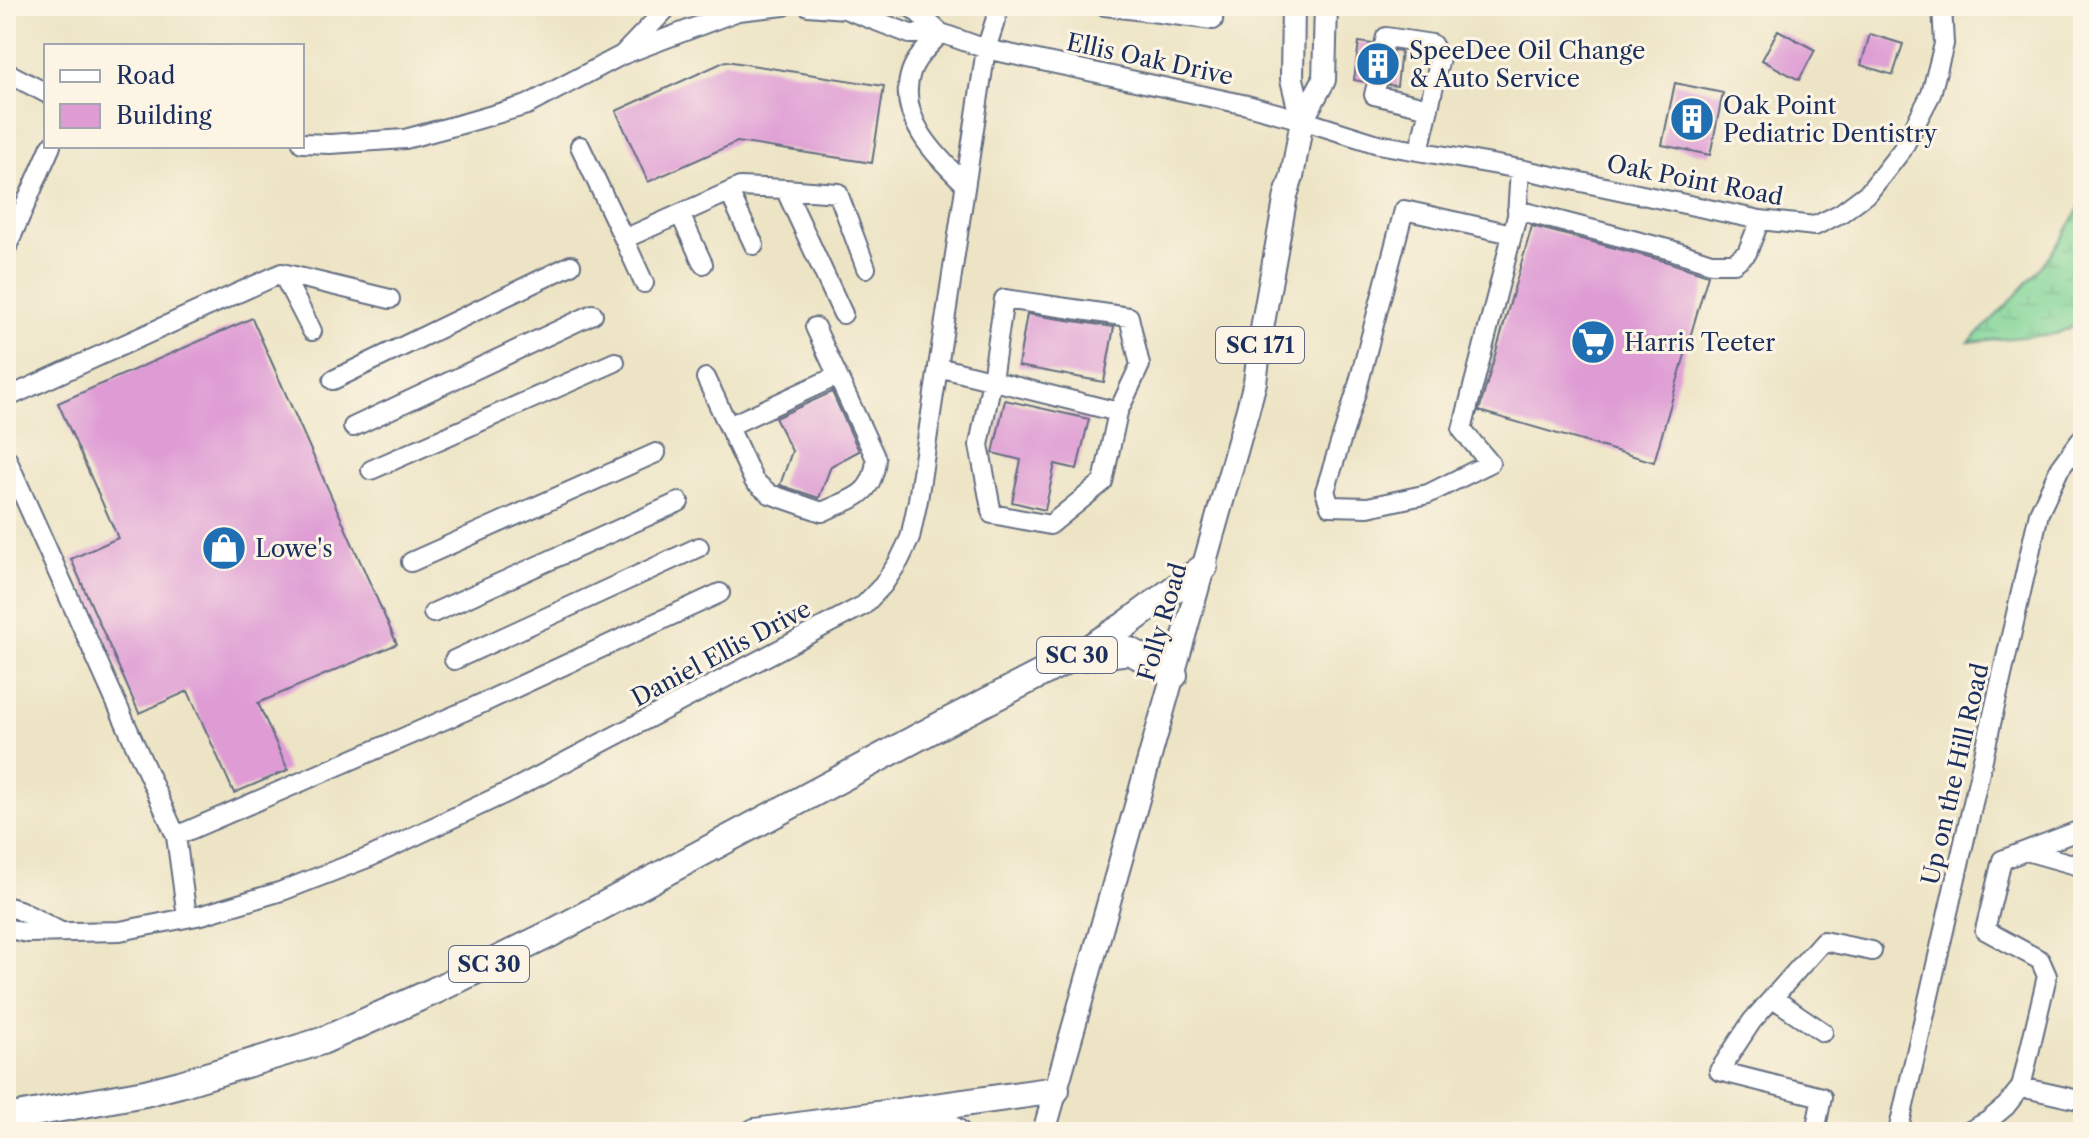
<svg xmlns="http://www.w3.org/2000/svg" width="2089" height="1138" viewBox="0 0 2089 1138" font-family="'Libre Caslon Text',serif">
<style>
.wetland{fill:url(#wetland-marsh);stroke:#4e827a;stroke-width:2}
.building{fill:#de9bd4}
.lines{fill:none;stroke-linecap:round;stroke-linejoin:round}
.minor-tunnel{stroke:#c3c0b0;stroke-width:18;stroke-dasharray:18 9;stroke-linecap:butt}
.minor-casing{stroke:#646e82;stroke-width:22}
.major-casing{stroke:#646e82;stroke-width:26}
.highway-casing{stroke:#646e82;stroke-width:30}
.minor{stroke:#fff;stroke-width:18}
.major{stroke:#fff;stroke-width:22}
.highway{stroke:#fff;stroke-width:26}
.labels{text-anchor:middle;dominant-baseline:central;stroke-width:6;stroke-linejoin:round;paint-order:stroke}
.shield{fill:#fcf5e5;stroke:#5e6a86;stroke-width:2}
.shield-label{font-size:22px;font-weight:bold;fill:#1b2f5e}
.poi-label{font-size:24px;fill:#1b2f5e;stroke:#fcf5e5;text-anchor:start}
.street-label{font-size:24px;fill:#1b2f5e;stroke:#fcf5e5}
</style>
<defs>
<pattern id="wetland-marsh" width="20" height="14" patternUnits="userSpaceOnUse" patternTransform="scale(2)"><rect width="20" height="14" fill="#81d497"/><path d="M1 5h8M5 5V1M11 12h8M15 12V8" fill="none" stroke="#6fb685"/></pattern>
</defs>
<rect width="100%" height="100%" fill="#fcf5e5"/>
<filter id="ink" filterUnits="userSpaceOnUse"><feTurbulence type="fractalNoise" baseFrequency=".0125" numOctaves="2"/><feDisplacementMap in="SourceGraphic" scale="16" xChannelSelector="R" yChannelSelector="G"/><feConvolveMatrix kernelMatrix="1 2 1 2 8 2 1 2 1" color-interpolation-filters="sRGB"/></filter>
<filter id="wash" filterUnits="userSpaceOnUse"><feTurbulence type="fractalNoise" baseFrequency=".006" numOctaves="4" result="noise"/><feDisplacementMap in="SourceGraphic" scale="32" xChannelSelector="R" yChannelSelector="G"/><feGaussianBlur stdDeviation="1.8" result="paint"/><feColorMatrix in="noise" values="0 0 0 0 0 0 0 0 0 0 0 0 0 0 0 0 0 1.4 0 .05"/><feComposite in="paint" operator="in"/></filter>
<g filter="url(#wash)">
<rect width="100%" height="100%" fill="#ede4c5"/>
<path class="wetland" d="M2083,200V322L2055,334L1969,342C2013,300 2057,256 2083,200Z"/>
<g id="blocks">
<path class="building" d="M1778,30L1815,50L1799,80L1762,60Z
M1870,34L1903,44L1893,75L1861,65Z
M1359,42L1372,44L1375,53L1382,57L1388,56L1394,50L1401,51L1397,86L1389,85L1386,75L1379,71L1369,74L1365,82L1354,80Z
M726,61L884,86L872,163L737,142L648,182L616,111Z
M1675,83L1723,93L1710,155L1662,145Z
M1532,226L1668,262L1708,275L1654,462L1479,411Z
M1027,314L1114,327L1104,382L1018,366Z
M252,318L397,644L258,703L288,770L234,793L188,691L139,713L71,559L118,538L58,403Z
M832,392L859,451L831,466L819,498L780,485L792,451L775,418Z
M1005,400L1089,419L1077,469L1055,464L1045,510L1012,502L1021,460L993,453Z"/>
</g>
</g>
<g filter="url(#ink)">
<use href="#blocks" fill-opacity="0" stroke="#646e82" stroke-width="2"/>
<g class="lines">
<path class="minor-tunnel" d="M1377,83L1384,45"/>
<g class="minor-casing">
<path id="minor" d="M808,6L845,9L910,34L941,33L986,49L1247,105L1302,120L1378,144L1520,169L1760,220L1815,226L1841,213L1869,192L1902,150L1931,94L1944,44L1942,6
M907,6L912,8L941,33
M1105,6L1213,20L1214,6
M941,33C930,45 916,57 911,72C896,117 936,156 965,184
M624,53L669,6
M6,72L46,93
M1377,83L1374,95L1429,108L1440,57L1432,44L1386,37L1384,45
M302,143L330,144L405,139L465,123L527,105L622,55L738,11L784,6
M580,146L624,239L740,187L785,189L843,314
M1419,151L1429,108
M785,189L838,193L866,268
M729,192L754,245
M1517,210L1671,250L1711,263H1734L1747,253L1760,220
M680,214L703,264
M1512,234L1404,210L1356,393L1325,491L1330,506L1368,507L1428,494L1490,463L1462,430L1517,216L1520,169
M624,239L644,283
M6,249L51,146
M282,273L312,331
M938,367L1118,412L1103,482L1050,525L992,514L979,445L992,380L1004,299L1129,317L1140,365L1118,412
M706,378L754,481L770,494L822,512C852,498 873,497 876,459L815,327
M333,380L571,265
M6,398L282,273L390,299
M729,426L837,376
M353,427L593,314
M6,457L176,836
M371,470L615,362
M411,562L656,453
M433,613L679,502
M454,660L699,547
M2026,851L2083,867
M6,906L19,910L59,931
M187,917L176,836L474,707L720,593
M6,928L27,933L120,931L202,915L282,891L370,857L510,791L864,605L883,585L899,561L910,538L918,500L986,49L1000,6
M1773,998L1823,1032
M2021,1087L2083,1101
M1815,1132L1822,1097L1719,1071L1752,1021L1823,941L1872,951
M1898,1132L2039,513L2059,470L2083,437
M1968,1132L1988,1121L2006,1106L2021,1087L2047,976L2040,960L1985,930L2002,860L2083,829"/>
</g>
<g class="major-casing">
<path id="major" d="M1293,6L1292,79L1302,120
M1044,1132L1248,409L1255,382L1263,323L1286,195L1292,177L1302,120L1324,80L1326,6"/>
</g>
<g class="highway-casing">
<path id="highway" d="M1081,657L1130,651L1174,675
M915,1109L956,1132
M6,1118L145,1093L180,1084L322,1041L434,991L550,934L941,725L1081,653L1124,626L1204,567
M755,1132L1056,1090"/>
</g>
<use href="#minor" class="minor"/>
<use href="#major" class="major"/>
<use href="#highway" class="highway"/>
</g>
</g>
<defs>
<g id="building-disc" transform="scale(2.3)"><circle r="9.5" fill="#1f6fb2" stroke="#fcf5e5"/><path d="M-4-6H4V6H1V3H-1V6H-4ZM-2.5-4.3h1.7v1.8h-1.7ZM.8-4.3h1.7v1.8H.8ZM-2.5-1h1.7V.8h-1.7ZM.8-1h1.7V.8H.8Z" fill="#fff"/></g>
<g id="supermarket-disc" transform="scale(2.3)"><circle r="9.5" fill="#1f6fb2" stroke="#fcf5e5"/><path d="M-6-5.5h2.5l.6 2H6L4.5 2H-2.5L-4.4-4H-6ZM-1.5 3.2a1.3 1.3 0 1 0 .1 0ZM3 3.2a1.3 1.3 0 1 0 .1 0Z" fill="#fff"/></g>
<g id="shop-disc" transform="scale(2.3)"><circle r="9.5" fill="#1f6fb2" stroke="#fcf5e5"/><path d="M-5-2.5h2.3a2.7 3.5 0 0 1 5.4 0H5L5.5 6h-11ZM-1.5-2.5h3a1.5 2.3 0 0 0-3 0Z" fill="#fff"/></g>
</defs>
<g fill-rule="evenodd">
<use href="#building-disc" x="1378" y="64"/>
<use href="#building-disc" x="1692" y="119"/>
<use href="#supermarket-disc" x="1593" y="342"/>
<use href="#shop-disc" x="224" y="548"/>
</g>
<g class="labels">
<g class="shield">
<rect x="1216" y="327" width="88" height="36" rx="6"/>
<rect x="1037" y="637" width="80" height="36" rx="6"/>
<rect x="449" y="946" width="80" height="36" rx="6"/>
</g>
<g class="shield-label">
<text x="1260" y="345">SC 171</text>
<text x="1077" y="655">SC 30</text>
<text x="489" y="964">SC 30</text>
</g>
<g class="poi-label">
<text x="1409" y="50">SpeeDee Oil Change<tspan x="1409" dy="28">&amp; Auto Service</tspan></text>
<text x="1723" y="105">Oak Point<tspan x="1723" dy="28">Pediatric Dentistry</tspan></text>
<text x="1624" y="342">Harris Teeter</text>
<text x="255" y="548">Lowe's</text>
</g>
<g class="street-label">
<text transform="translate(1150 59) rotate(12)">Ellis Oak Drive</text>
<text transform="translate(1695 180) rotate(11)">Oak Point Road</text>
<text transform="translate(1162 622) rotate(-74)">Folly Road</text>
<text transform="translate(721 653) rotate(-28)">Daniel Ellis Drive</text>
<text transform="translate(1955 774) rotate(-77)">Up on the Hill Road</text>
</g>
</g>
<rect width="2089" height="1138" fill="none" stroke="#fcf5e5" stroke-width="32"/>
<rect x="44" y="44" width="260" height="104" fill="#fcf5e5" stroke="#a2a6af" stroke-width="2"/>
<rect x="60" y="70" width="40" height="12" fill="#ffffff" stroke="#a2a6af" stroke-width="2"/>
<text x="116" y="84" font-size="24" fill="#1b2f5e">Road</text>
<rect x="60" y="104" width="40" height="24" fill="#de9bd4" stroke="#a2a6af" stroke-width="2"/>
<text x="116" y="124" font-size="24" fill="#1b2f5e">Building</text>
</svg>
